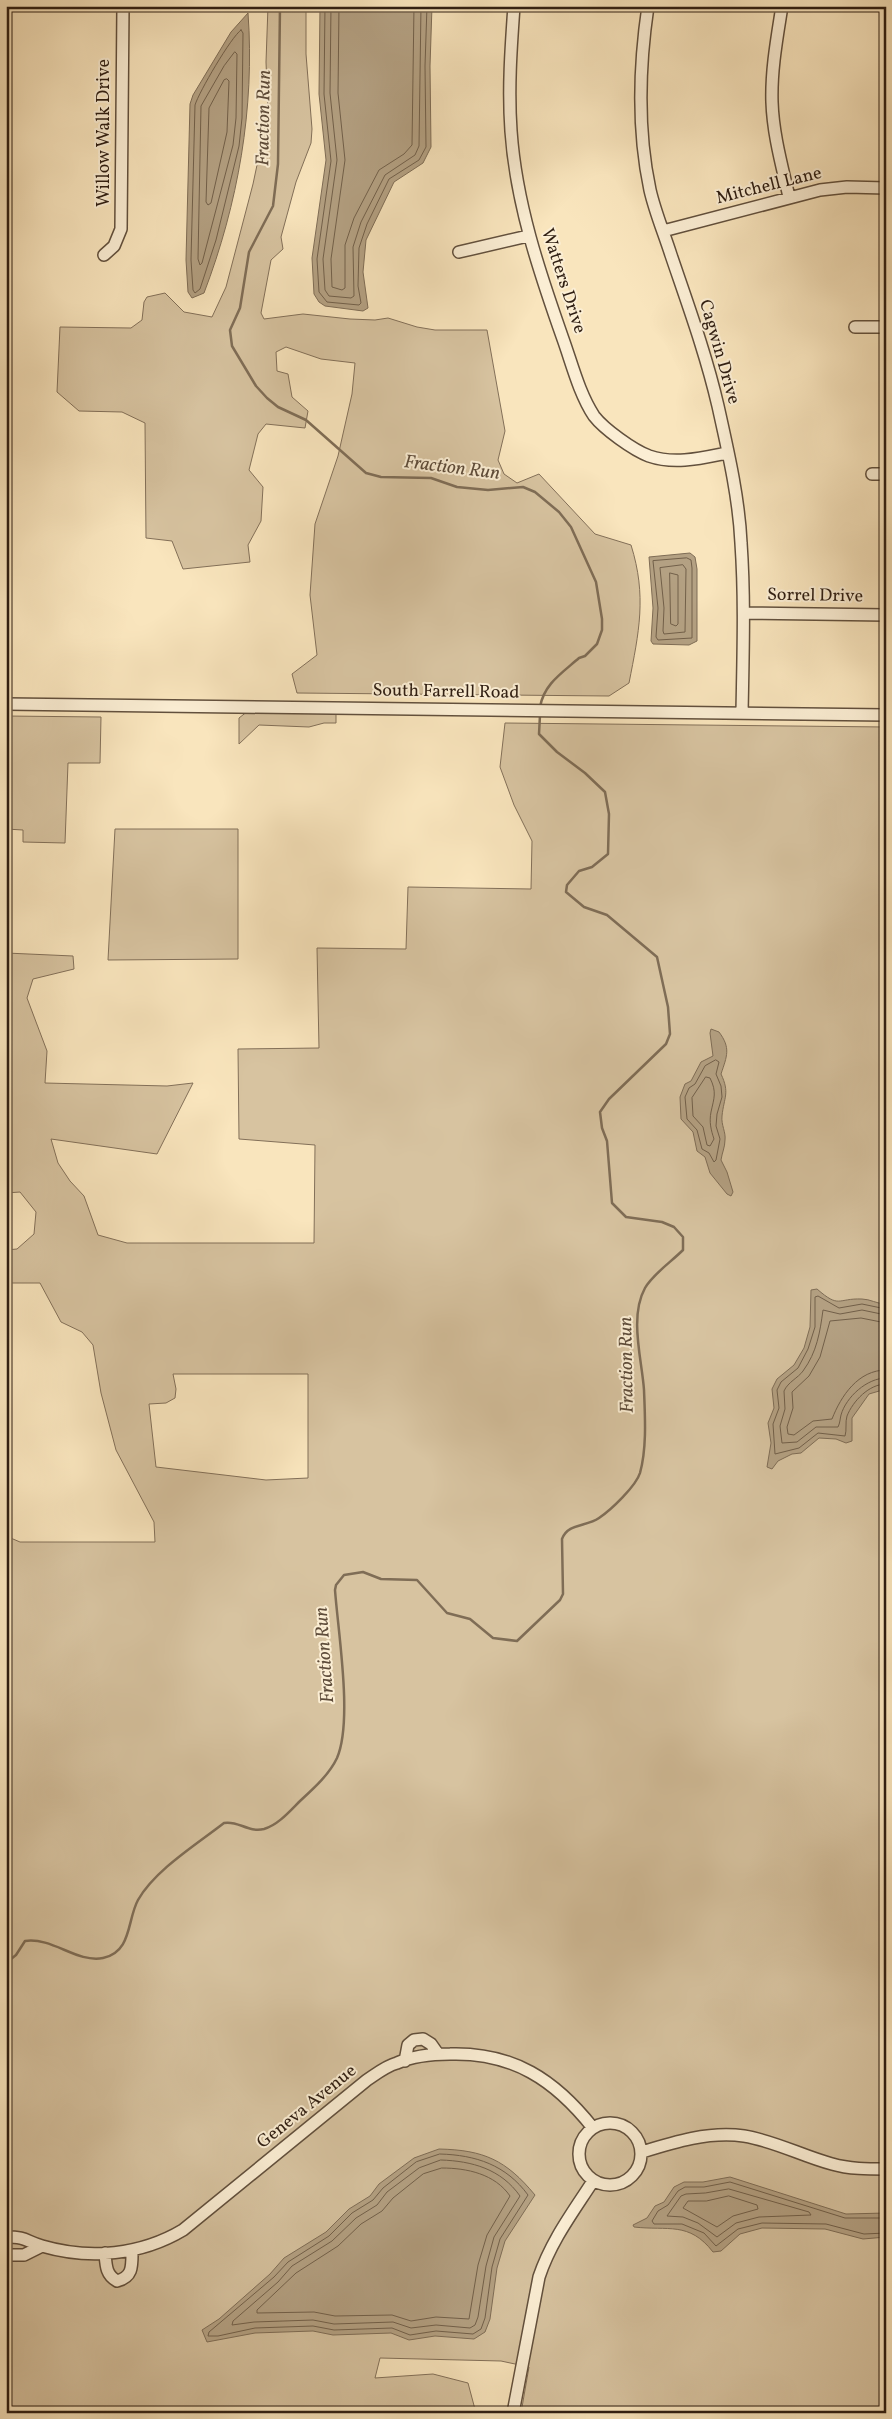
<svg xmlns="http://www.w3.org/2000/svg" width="892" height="2419" viewBox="0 0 892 2419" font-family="Vollkorn,serif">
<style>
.green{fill:#d7c3a0;stroke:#837059;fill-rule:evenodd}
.water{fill:#b4a183;stroke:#7f6d56}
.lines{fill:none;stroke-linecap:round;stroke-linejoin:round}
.shore{stroke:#72604a;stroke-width:1}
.stream{stroke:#7f6d56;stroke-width:2.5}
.minor-casing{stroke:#62503d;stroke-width:14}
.minor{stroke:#fbeed4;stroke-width:11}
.labels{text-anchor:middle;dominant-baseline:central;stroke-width:4;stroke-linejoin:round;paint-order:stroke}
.street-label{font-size:18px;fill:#2f1e12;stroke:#fbeed4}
.water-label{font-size:19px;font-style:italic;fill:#5e4c3a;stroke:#fbeed4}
</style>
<rect width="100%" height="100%" fill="#f9e5bd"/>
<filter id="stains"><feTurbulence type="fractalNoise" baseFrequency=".004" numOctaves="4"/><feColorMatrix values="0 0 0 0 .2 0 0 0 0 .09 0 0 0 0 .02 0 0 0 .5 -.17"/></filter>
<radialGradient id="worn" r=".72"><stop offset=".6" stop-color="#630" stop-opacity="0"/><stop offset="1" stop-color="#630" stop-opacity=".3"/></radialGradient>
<path class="green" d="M268,6H306V54L312,129L311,143L296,182L281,237L283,249L271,260L261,313L264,319L303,314L350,319L375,320L388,318L417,327L435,330H487L505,431L498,460L504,474L517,483L539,474L595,534L631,545C647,596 639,632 629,683L609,696L297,693L292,674L317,655L310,595L315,524L338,456L352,394L355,363L321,359L286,347L276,352L277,371L288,374L292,397L308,411L305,428L266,424L258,434L249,470L263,487L261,521L248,545L250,562L183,569L172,541L146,538L145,423L122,412L79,411L57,392L60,327L131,328L142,320L144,302L147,297L165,293L184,312L212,317L226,287L253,184L268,113L266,62Z
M248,711L336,713V723H324L309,727L259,725L239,744V718Z
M6,716L101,717L100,763H68L65,843L23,842V830L6,829Z
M505,723L886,727V2413H521L529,2367L501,2361L380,2358L375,2378L433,2374L468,2383L476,2413H6V1536L20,1542H155L154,1522L116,1450L101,1393L93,1345L82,1332L61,1322L40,1283H6V1250L17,1249L34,1234L36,1212L20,1192L6,1193V953L73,956L74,969L33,979L27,998L47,1051L45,1083L167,1086L193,1083L157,1154L51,1139L58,1163L70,1181L84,1196L98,1235L127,1243H314L315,1145L239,1139L238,1049L319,1048L317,948L406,949L408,887L531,889L532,841L514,805L500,767ZM173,1374H308V1478L266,1480L156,1467L149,1404L166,1403L175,1398L176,1389Z
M115,829H238V959L108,960Z"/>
<path class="water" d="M320,6H432L430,66L431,147L423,163L394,182L366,240L363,272L368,308L363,311L325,306L319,302L314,294L312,258L326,160L319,94Z
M248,13C255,108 238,204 204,293L192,298L188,292L186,260L190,104L193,95L231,32Z
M690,553L695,557L697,569V641L689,645L653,644L651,641L653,608L649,557Z
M711,1029L719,1032C731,1048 727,1056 721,1074C730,1093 724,1097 722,1116C721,1125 726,1132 725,1140C725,1147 722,1153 721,1160L727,1172L733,1192L731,1196L727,1194L710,1173L705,1157L697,1151L693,1132L681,1119L680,1097L685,1084L691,1081L701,1062L713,1056L710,1033Z
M817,1289C840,1309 837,1298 862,1299C870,1299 877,1304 886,1304V1389L869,1394L852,1418V1441L846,1443L836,1439L819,1438L801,1453L792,1454L778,1461L772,1469L767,1467L771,1443L768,1423L774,1408L772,1389L777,1379L794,1365L804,1348L810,1327L811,1290Z
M439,2149C484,2150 506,2160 535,2195L505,2241L497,2268L490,2319L485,2332L474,2339L435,2336L409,2340L391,2333L333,2335L313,2331L255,2333L207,2342L202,2330L219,2319L270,2274L284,2258L326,2232L349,2209L370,2196L379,2184L414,2158Z
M730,2177L846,2214L886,2213V2237L863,2239L825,2229L762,2228L740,2234L721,2251L713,2252C689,2221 668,2231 634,2227L633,2225L647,2218L655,2206L664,2202L674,2187L684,2182H703Z"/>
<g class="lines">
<path class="shore" d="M325,6L324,94L331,161L317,259L319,292L327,302L359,305L361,303L358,286L359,248L367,224L389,179L419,160L426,147L425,66L427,6
M331,6L330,93L337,160L323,259L325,290L329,296L351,298L354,296L353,247L361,222L385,175L415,155L419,146L421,6
M339,6L338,93L345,160L331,259L332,287L342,290L345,288V245L354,218L379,170L404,154L412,145L414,6
M241,30L243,33L242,118L239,146L216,240L200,289L195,293L193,290L191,260L195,105C199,92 231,37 241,30Z
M235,52L237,54L236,118L233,145L202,263L200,265L198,259L201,106L224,66Z
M227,79L229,81L227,132L211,203L208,205L206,202L209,108L224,80Z
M687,558L691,560L692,568V638L658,640L656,637L658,608L653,561Z
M683,565L686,569L685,632L664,634L663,631L664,608L660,568Z
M670,573L678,575V624L676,626L671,624Z
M716,1060L719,1062L716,1074L721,1086L722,1097L717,1114L716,1126L720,1139L716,1160L714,1162L709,1153L702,1149L697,1130L687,1119L685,1097L689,1088L695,1084L705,1066Z
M706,1077L710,1078C717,1092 714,1098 711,1112C709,1122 711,1130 714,1139L710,1146L707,1145L703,1127L693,1116L692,1098Z
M886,1309L862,1304L839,1308L818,1296L815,1297V1327L808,1349L798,1368L781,1382L777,1390L779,1408L773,1424L775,1454L799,1448L818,1433L845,1436C847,1430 845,1422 847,1416C853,1401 869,1384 886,1384
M886,1315L862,1310L840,1314L823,1310C820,1332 817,1352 803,1371C798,1378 788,1382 784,1391L785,1409L780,1426L782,1443L797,1442L816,1427H838C840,1423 840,1419 841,1415C846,1397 867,1378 886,1378
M886,1323L861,1318L830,1321L820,1357L809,1376L792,1392L793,1408L787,1427L788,1434L794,1435L813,1421L832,1419C841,1396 858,1370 886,1370
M440,2154C476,2155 506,2165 528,2195L500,2239L492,2267L485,2318L481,2329L473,2334L436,2331L410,2335L392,2328L334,2330L313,2326L255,2328L218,2336H208L209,2332L274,2277L288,2262L329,2236L352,2213L373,2200L383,2188L416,2162Z
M441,2160C472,2161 501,2169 520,2196L494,2237L486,2266L478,2317L475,2325L470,2328L436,2325L411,2328L393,2322L334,2324L313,2320L254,2322L232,2325L233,2321L278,2282L292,2266L332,2241L356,2218L377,2205L387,2192L419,2168Z
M442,2168C467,2168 495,2174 510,2196L487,2235L478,2265L469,2319L436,2317L411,2321L392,2315L335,2316L314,2312L257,2313V2310L296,2273L338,2246L361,2224L382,2211L393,2198L423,2174Z
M729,2189L809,2212L811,2215L759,2217L736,2223L717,2237L698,2223L683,2217L667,2216L681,2196L686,2194L705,2193Z
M729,2196L757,2205L758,2209L733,2216L717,2227L683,2208L688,2201H706Z
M886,2218H845L730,2182L704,2187H685L678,2191L668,2205L658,2211L652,2221L654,2224H682L704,2233L716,2246L738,2229L762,2223L826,2224L864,2234L886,2233"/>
<path class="stream" d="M280,6L278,164L273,206L249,252L240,308L230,330L232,346L256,386L267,398L278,407L306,420L366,473L381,477L431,478L457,487L488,490L523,487L535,492L559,512L571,527L596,582L602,619V630L597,644L585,656L579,658C562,673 544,684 540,707
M6,1963L16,1955L25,1941C53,1937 76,1963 103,1958C132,1952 127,1920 138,1900C155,1870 197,1844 224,1823C238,1820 248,1833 264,1829C278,1825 290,1811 300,1801C313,1789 329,1775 337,1758C353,1721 338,1632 335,1590L336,1585L344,1575L363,1572L381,1579L417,1580L447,1613L470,1619L493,1638L517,1641L560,1600L563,1594L562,1539C568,1523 586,1527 599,1518C611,1510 636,1486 640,1473C647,1448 645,1416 644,1390C642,1360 629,1317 645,1288C653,1274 671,1262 683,1250V1237L674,1227L662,1222L626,1217L612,1203L607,1141L602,1128L600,1112L609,1099L666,1044L670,1034L668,1007L657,957L607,915L584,907L566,892L567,885L579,871L592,867L608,854L609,814L605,792L585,773L557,752L539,734L540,715"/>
<g class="minor-casing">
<path id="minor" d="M514,6C511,48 508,89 511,131C516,203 539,271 563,339C572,364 579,393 594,416C604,429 633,450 649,456C675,465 702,458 727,453
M648,6C639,67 637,129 650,190C655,212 664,233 671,255C688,305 706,354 718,406C728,451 739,498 741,543C745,600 743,656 742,713
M782,6C777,38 771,70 772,102C773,134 782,166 789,197
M663,231L820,190L847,187L886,188
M459,252L528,236
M104,255L114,246L121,229L123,6
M855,327H886
M872,474H886
M744,613L886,615
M6,704L886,715
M405,2061L408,2045L414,2040L423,2039L431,2044L438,2054
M579 2154a31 31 0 1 1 62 0a31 31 0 1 1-62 0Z
M642,2152C674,2142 709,2131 744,2136C775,2141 802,2156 832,2164C849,2169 868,2169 886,2169
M6,2237C27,2237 25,2241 42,2246C90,2260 141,2255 183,2230L367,2080C376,2074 386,2066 397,2063C413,2056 432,2054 450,2054C513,2052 555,2080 593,2128
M105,2253C106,2266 106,2275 117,2281C133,2277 132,2266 132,2251
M6,2255H24L42,2246
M513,2413L539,2277C551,2241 573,2212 593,2181"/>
</g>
<use href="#minor" class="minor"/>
</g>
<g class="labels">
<g class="street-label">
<text transform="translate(104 133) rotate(-90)">Willow Walk Drive</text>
<text transform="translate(769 186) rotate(-14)">Mitchell Lane</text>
<text transform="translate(563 281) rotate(72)">Watters Drive</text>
<text transform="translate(719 352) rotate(74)">Cagwin Drive</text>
<text transform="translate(815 596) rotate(1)">Sorrel Drive</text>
<text transform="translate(446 692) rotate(1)">South Farrell Road</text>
<text transform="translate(307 2107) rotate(-39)">Geneva Avenue</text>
</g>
<g class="water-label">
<text transform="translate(264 118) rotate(-89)">Fraction Run</text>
<text transform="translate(452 468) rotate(7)">Fraction Run</text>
<text transform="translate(627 1365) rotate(-91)">Fraction Run</text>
<text transform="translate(325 1655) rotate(-94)">Fraction Run</text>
</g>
</g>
<rect width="892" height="2419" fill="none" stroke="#f9e5bd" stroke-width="25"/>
<rect x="8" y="8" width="877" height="2404" fill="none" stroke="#2f1e12" stroke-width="2.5"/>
<rect x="12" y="12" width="867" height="2394" fill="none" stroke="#2f1e12"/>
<rect width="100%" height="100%" filter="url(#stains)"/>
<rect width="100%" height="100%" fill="url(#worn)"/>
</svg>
